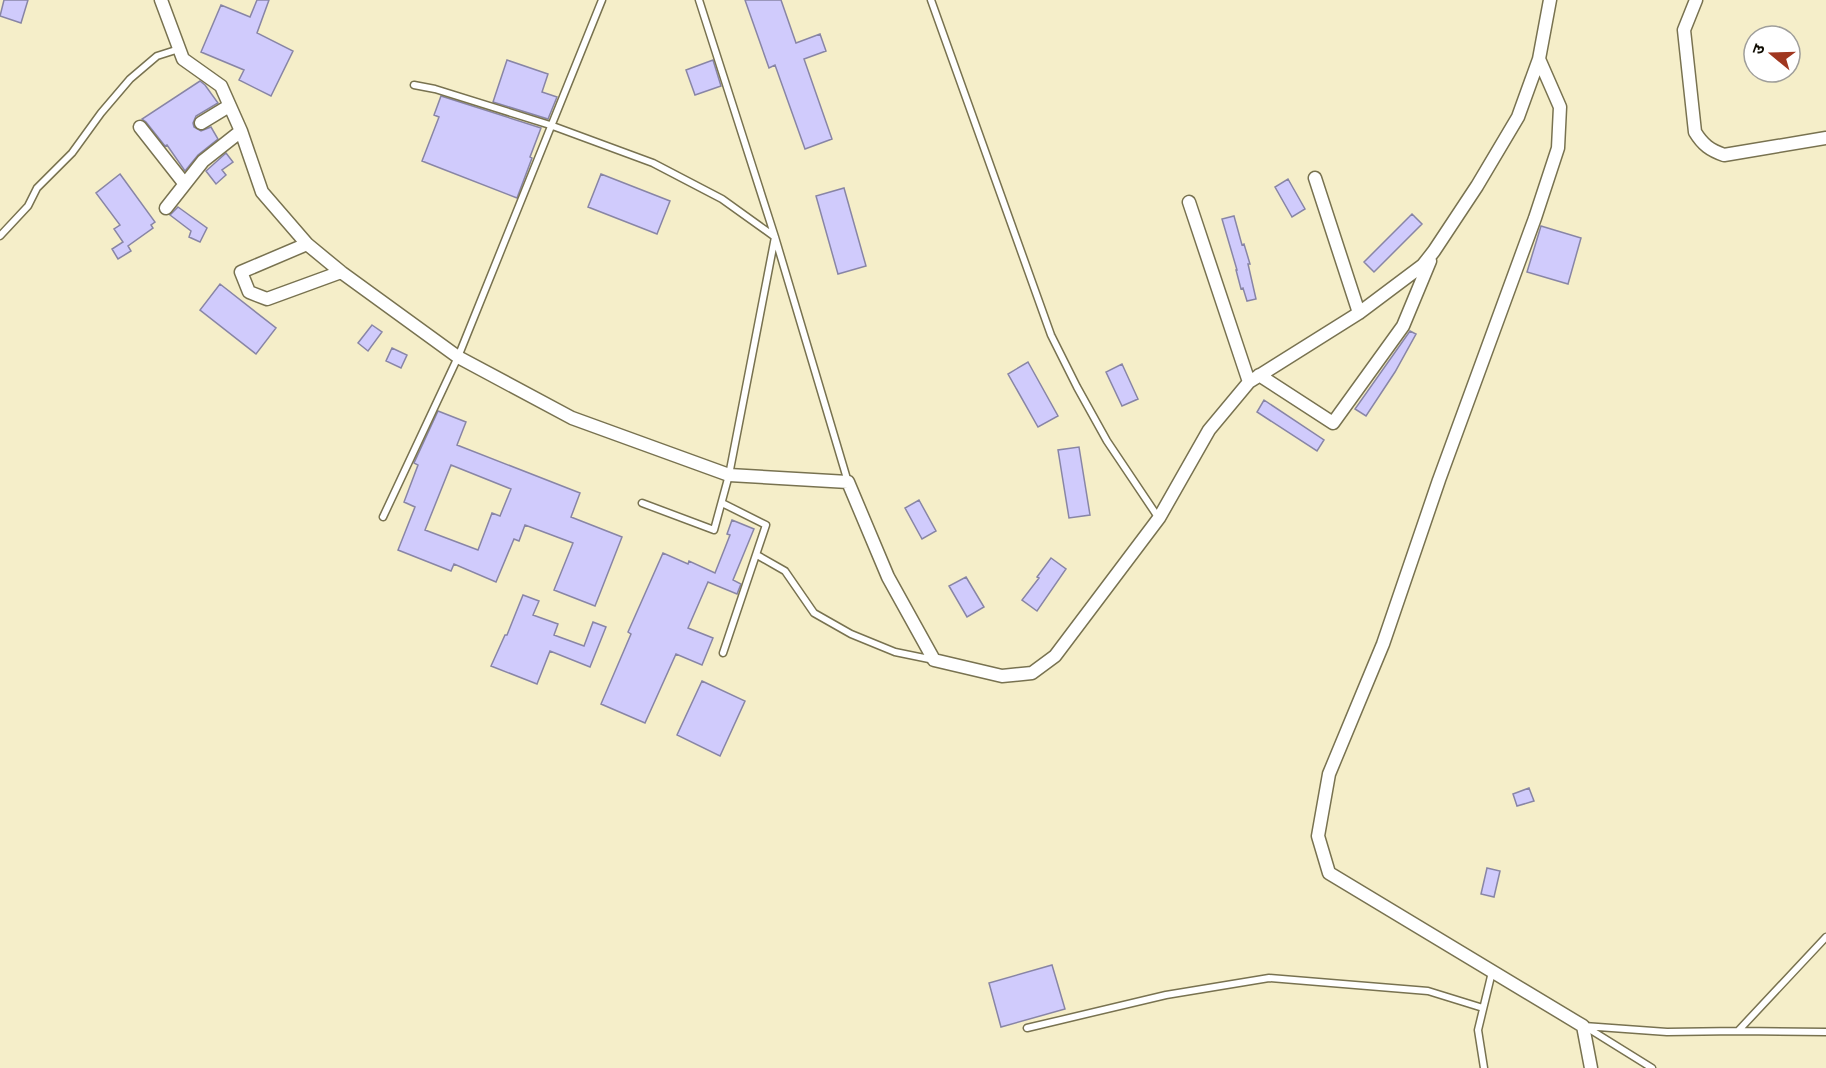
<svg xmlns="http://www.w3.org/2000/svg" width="1826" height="1068" viewBox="0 0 1826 1068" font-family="Signika,'Noto Sans Devanagari',sans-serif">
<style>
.building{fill:#d0cbfc;stroke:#8885a5;stroke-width:1.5;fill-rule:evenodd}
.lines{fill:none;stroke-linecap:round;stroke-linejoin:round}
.lane-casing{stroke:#787250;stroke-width:9}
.street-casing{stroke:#787250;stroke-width:15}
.lane{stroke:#fff;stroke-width:6}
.street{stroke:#fff;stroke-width:12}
</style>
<rect width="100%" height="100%" fill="#f5eec9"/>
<path class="building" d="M4,0H28L21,23L0,16Z
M257,0H269L257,33L293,51L271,96L239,80L244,70L201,52L221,5L250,17Z
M745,0H781L796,43L820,34L826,51L804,59L832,139L805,149L775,65L769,68Z
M507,60L548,74L542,92L557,97L548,119L493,102Z
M713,60L721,86L695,95L686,70Z
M200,81L205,85L218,103L196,116L193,123L194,127L201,131L211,127L218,139L198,155L185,171L167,145L165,146L146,122L142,119Z
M441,96L541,128L530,157L532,158L517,198L422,161L439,117L434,115Z
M226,153L233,162L222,170L226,175L216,184L206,171Z
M120,174L155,222L151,225L153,228L128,246L131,251L118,259L112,249L123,242L114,229L120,225L96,193Z
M601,174L670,201L657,234L588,207Z
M1288,179L1305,209L1292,217L1275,187Z
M844,188L866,266L838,274L816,196Z
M178,207L207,228L200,242L189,237L191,231L170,215Z
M1412,214L1422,224L1374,272L1364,262Z
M1234,216L1242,245L1244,244L1250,264H1248L1256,299L1247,301L1243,288L1241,289L1236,270H1237L1222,219Z
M1541,226L1581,238L1568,284L1527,272Z
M220,284L276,328L256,354L200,310Z
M372,325L382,332L368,351L358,343Z
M1410,331L1416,334L1395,372L1366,416L1355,409Z
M392,348L407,355L401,368L386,361Z
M1028,362L1058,416L1038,427L1008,374Z
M1122,364L1138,399L1122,406L1106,372Z
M1264,400L1324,440L1317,451L1257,412Z
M438,411L466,422L457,445L580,493L571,517L622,537L595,606L554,590L573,543L525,525L519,541L514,539L496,582L454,564L451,571L398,550L415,507L404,502L418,465L414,463ZM451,465L511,489L500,516L492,513L478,550L425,530Z
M1079,447L1090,515L1069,518L1058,450Z
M919,500L936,531L922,539L905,508Z
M732,520L754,529L733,580L741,584L737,594L708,582L688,628L713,638L702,665L676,654L645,723L601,704L631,634L628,632L663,553L688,564L689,561L715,573L730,535L727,534Z
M1051,558L1066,569L1037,611L1022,600L1039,578L1037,577Z
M966,577L984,607L967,617L949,586Z
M523,595L539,601L533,615L558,624L554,635L584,646L593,622L606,627L590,667L550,651L537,684L491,666L505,635H507Z
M702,681L745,701L720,756L677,735Z
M1529,788L1534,801L1517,806L1513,794Z
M1487,868L1500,871L1494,897L1481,894Z
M1052,965L1065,1009L1001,1027L989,983Z"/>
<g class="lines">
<g class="lane-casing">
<path id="lane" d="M699,0L775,237L848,482
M931,0L1051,335L1077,387L1107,441L1158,517
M414,85L435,89L550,125L653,163L722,199L775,237L729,475L714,530L642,503
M0,236L28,206L37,188L72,153L101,113L130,79L157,56L179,49
M722,503L766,525L723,653
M383,517L458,357L602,0
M757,555L785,571L814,613L851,634L895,652L934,660
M1584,1026L1667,1032L1738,1031L1826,937
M1586,1027L1652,1068
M1027,1028L1166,995L1269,978L1428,991L1483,1008
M1738,1031L1826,1032
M1484,1068L1478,1030L1492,972"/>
</g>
<g class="street-casing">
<path id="street" d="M161,0L183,59L221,86L241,131L262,192L307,244L341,272L458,357L572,418L729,475L848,482L888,577L934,660L1002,676L1032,673L1055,656L1159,518L1209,430L1249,382L1359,313L1423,265L1434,251L1477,186L1518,117L1539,59L1550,0
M1696,0L1684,30L1695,132C1703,145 1710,150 1724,155L1826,138
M1539,59L1560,107L1558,148L1535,218L1439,480L1383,644L1329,774L1318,836L1329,873L1583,1026L1591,1068
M201,123L229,106
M140,127L184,183
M1315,178L1359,313
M1189,202L1249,382
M166,208L203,161L241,131
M307,244L241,272L249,292L267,299L341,272
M1259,375L1333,423L1403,326L1430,261"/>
</g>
<use href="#lane" class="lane"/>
<use href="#street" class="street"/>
</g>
<g transform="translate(1772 54) rotate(289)"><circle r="28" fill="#ffffff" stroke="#9f9e9a" stroke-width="1.5"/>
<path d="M0-4.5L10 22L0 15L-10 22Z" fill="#a03720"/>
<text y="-9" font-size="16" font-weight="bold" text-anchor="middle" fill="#0f0c02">उ</text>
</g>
</svg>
